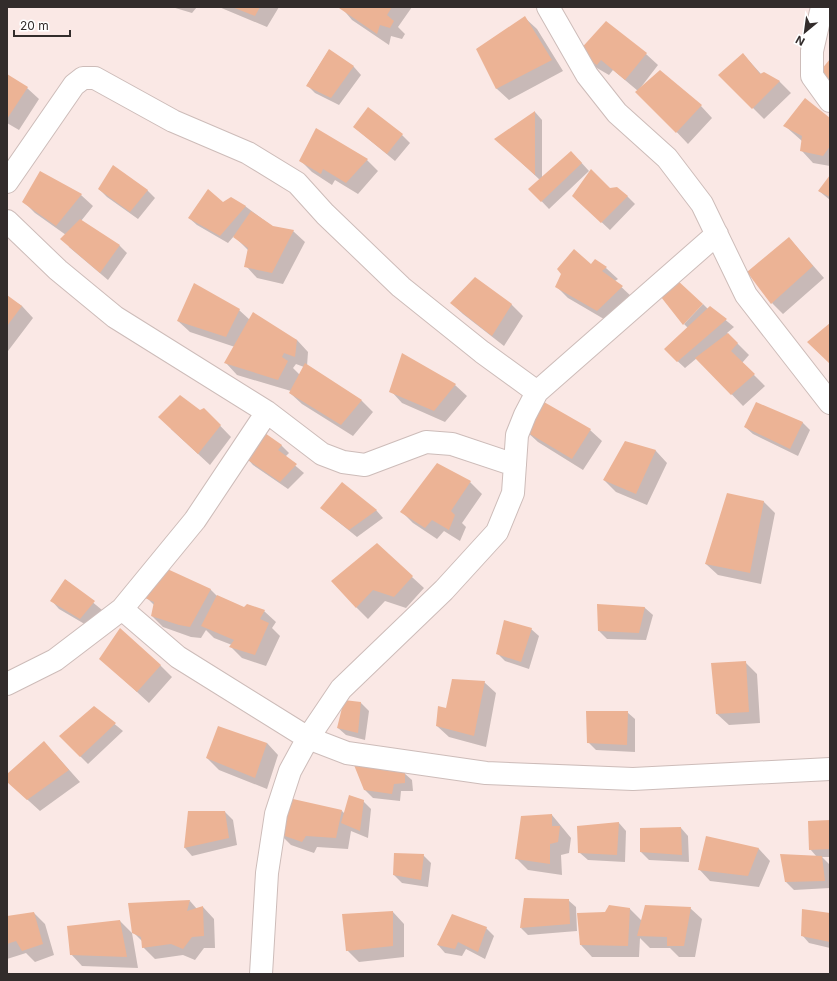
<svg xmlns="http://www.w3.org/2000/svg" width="837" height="981" viewBox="0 0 837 981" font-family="Inter,sans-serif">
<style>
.shadow{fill:#0003;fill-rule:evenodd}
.building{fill:#ecb395}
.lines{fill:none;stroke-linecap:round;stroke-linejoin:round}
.minor-casing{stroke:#cdbcb9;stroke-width:24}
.minor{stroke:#fff;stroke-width:22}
</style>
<rect width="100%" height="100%" fill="#fae8e5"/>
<path class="shadow" d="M172,7H197L192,13Z
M219,7H279L267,27Z
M341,7H412L398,27L405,34L402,39L391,36L389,45L352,20Z
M525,18L537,29L563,71L509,100L497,89L477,49Z
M606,23L646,54L658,65L638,91L701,106L712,118L688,144L638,91L613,70L609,75L590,64Z
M329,50L354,67L361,75L339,105L315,93L307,85Z
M743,54L761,74L779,81L791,93L764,119L720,75Z
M7,75L27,88L39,99L19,130L7,123Z
M535,112L542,120V178L579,160L589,171L549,209L530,189L540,180L496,139Z
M830,119V166L813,163L802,151V141L785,126Z
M354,127L402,135L410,143L395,161Z
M367,160L378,171L358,194L335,180L332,185L312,172L301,161Z
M830,177V200L819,191Z
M99,189L147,190L155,198L138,219L107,197Z
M610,190L627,196L635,204L610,230L581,203Z
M81,195L93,206L81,221L120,246L127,253L108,280L69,247L66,235L35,213L24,202Z
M245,206L273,227L293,231L305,242L283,284L257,278L246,266L248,250L234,236L228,243L197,225L189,218Z
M789,238L824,278L783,314L772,303Z
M591,266L606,268L618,279L615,281L633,298L609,322L568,298L556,286Z
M7,297L22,306L33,318L8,351Z
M451,303L511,304L523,316L504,346L463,314Z
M703,304L708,309L710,307L734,327L727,333L749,355L742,363L765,386L743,406L697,358L685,368L673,357L688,328L684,324Z
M239,310L250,320L297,340L308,352L307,366L362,401L373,412L353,436L302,404L290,393L291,391L237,375L226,363L235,347L190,332L178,321ZM296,364L304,367L300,375L293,368Z
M455,385L467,396L445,422L402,403L391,391Z
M204,409L231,437L210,465L171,429Z
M802,422L810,430L798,456L753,434L745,427Z
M590,430L602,441L583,470L538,442L526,431Z
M626,442L656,451L667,463L647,505L616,492L604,480Z
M281,445L289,453L285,457L304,473L288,489L253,465L246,457Z
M470,482L482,494L462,523L466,527L460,541L444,531L437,539L413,523L402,512Z
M763,501L775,513L761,584L718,575L706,564Z
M321,508L376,510L383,518L357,537Z
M377,545L424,588L406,608L385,601L368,619L356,607Z
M66,580L102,610L88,626L59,609L52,601Z
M210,589L218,597L244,608L264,611L276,622L272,628L280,636L266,666L242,658L231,647L232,645L214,638L206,630L201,638L191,637L163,627L152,616L154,605L146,597Z
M598,606L645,608L653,615L646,640L607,639L599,631Z
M531,629L539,636L529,669L505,661L497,653Z
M101,659L160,665L172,677L149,703Z
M745,662L757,674L760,723L729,725L717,714Z
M484,682L496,693L486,747L449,737L437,726L447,709Z
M345,701L361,703L369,711L365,740L346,735L338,728Z
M94,707L123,731L88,764L60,736Z
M627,712L635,719V752L596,750L588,742Z
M267,743L278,755L267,789L219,770L207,758Z
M55,754L80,782L40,811L7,781V775Z
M404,773L412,780L413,791H401L400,801L373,798L365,790Z
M363,801L371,809L368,838L351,831L348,849L317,847L314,853L291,845L280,834L342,811L345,814Z
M189,812H225L233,820L237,845L192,856L185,848Z
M552,815L571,838L569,853L561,855L562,875L528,870L517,859Z
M830,821V857H822L830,865V888L794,890L786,882L817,857L810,849Z
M619,823L626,831L625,862L588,860L580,853Z
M681,828L688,836L689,862L649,860L641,852Z
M707,837L759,849L770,861L759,887L710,881L699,869Z
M423,855L431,863L428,887L402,883L394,875Z
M568,900L576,907L577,931L528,935L521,928Z
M190,901L197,909L203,907L214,919L215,948H204L195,960L183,955L155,959L143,947L142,941L133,932Z
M690,908L702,919L695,957H679L670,948H650L640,938L639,957H592L581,945L606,913L630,909L642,921Z
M393,912L404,924V957L359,962L347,950Z
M34,913L45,924L54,955L35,962L26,953L7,959V917Z
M830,914V948L809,943L802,935Z
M452,915L486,928L494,936L485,959L466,949L462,956L445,953L438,945Z
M120,921L132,933L138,968L82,966L71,954Z"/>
<path class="building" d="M232,7H260L255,16Z
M340,7H392L387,15L394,21L390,28L380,25L377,34L339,8Z
M525,16L552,60L496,89L476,49Z
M606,21L647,53L625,80L601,60L597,65L577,53Z
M329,49L354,66L331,98L306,86Z
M743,53L760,74L764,72L780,81L752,109L718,75Z
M830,59V81L821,70Z
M660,70L702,105L676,133L635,92Z
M7,74L28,87L7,119Z
M805,98L830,118V146L823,156L800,151L802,136L783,126Z
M368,107L403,134L387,154L353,127Z
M535,111V175L494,139Z
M316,128L368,159L346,183L323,169L321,174L299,161Z
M571,151L582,163L541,202L528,189Z
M113,165L148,190L130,212L98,189Z
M591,169L610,188L617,187L628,196L601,223L572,196Z
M40,171L82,194L56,226L22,202Z
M830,175V197L818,191Z
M208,189L223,202L231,197L246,206L220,236L188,218Z
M251,211L273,226L294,230L272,273L244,267L248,248L233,237Z
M80,219L120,245L100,273L60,239Z
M789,237L813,266L771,304L747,272Z
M574,249L591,264L595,259L607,267L602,271L623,286L597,311L555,287L561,274L557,269Z
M475,277L512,304L492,336L450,303Z
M676,279L703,304L683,325L661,297Z
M194,283L240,309L226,337L177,321Z
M7,295L22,306L7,326Z
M710,306L727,319L677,362L664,349Z
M253,312L297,340L295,357L284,353L282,357L288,361L278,380L224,363Z
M830,323V364L807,342Z
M728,333L738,343L731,351L755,374L731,395L695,358Z
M402,353L456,384L434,411L389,392Z
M305,363L362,400L341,425L289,393Z
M180,395L200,410L204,408L221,425L198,454L158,417Z
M544,402L591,429L572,459L525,431Z
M756,402L803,422L790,449L744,427Z
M262,431L282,445L278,450L297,464L280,482L245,458Z
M625,441L656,450L636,494L603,480Z
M437,463L471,481L451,511L455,515L449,530L432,520L425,528L400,512Z
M342,482L377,510L349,530L320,508Z
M727,493L764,501L750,573L705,564Z
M377,543L413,576L394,597L373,590L356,608L331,581Z
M163,567L211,589L190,627L179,625L151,616L154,602L145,598Z
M65,579L95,601L80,619L50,601Z
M217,595L244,607L247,604L265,610L260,619L269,623L255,655L229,647L234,640L201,626Z
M597,604L645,607L639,633L598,631Z
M504,620L532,628L521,662L496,654Z
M120,628L161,665L137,692L99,659Z
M746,661L749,712L716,714L711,663Z
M452,679L485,681L474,736L436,726L438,706L446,708Z
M344,700L361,702L358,733L337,728Z
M94,706L116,723L80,757L59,736Z
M586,711H628L627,745L587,743Z
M218,726L267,743L255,778L206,758Z
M44,741L69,770L27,800L7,782V774Z
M354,765L405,772V783L394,784L392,794L364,790Z
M349,795L364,800L360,831L341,823Z
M293,799L342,810L336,838L306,836L302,842L279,834Z
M188,811H225L229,838L184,848Z
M552,814V826H560L558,842L550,844V864L515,859L521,816Z
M830,820V849L809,850L808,821Z
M619,822L617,855L578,853L577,826Z
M681,827L682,855L640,852V828Z
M706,836L759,848L748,876L698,870Z
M394,853L424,854L421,880L393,875Z
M780,854L822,856L825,881L785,882Z
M524,898L569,899L570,924L520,928Z
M190,900L187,911L203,906L204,936L192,937L183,949L171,944L142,948L141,937L132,933L128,903Z
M609,905L630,908L628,946L580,945L577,913L605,912Z
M645,905L691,907L684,946H667V937L637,936Z
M802,909L830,913V942L801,936Z
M393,911V946L346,951L342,914Z
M34,912L43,944L22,951L16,941L7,944V916Z
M452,914L487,927L478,952L458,942L455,949L437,945Z
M120,920L127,957L70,955L67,926Z"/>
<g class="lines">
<g class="minor-casing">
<path id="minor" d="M548,7L587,75L617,113L667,158L702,204L746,295L830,403
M822,7L812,51V76L830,101
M7,182L74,85L83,78H95L173,121L248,153L297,183L325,214L401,287L482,352L537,392
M7,221L58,270L115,317L267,412L322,454L343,462L365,465L426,442L452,444L515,465
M122,609L178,657L308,738L347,753L486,773L633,779L830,769
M7,684L55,660L122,609L195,520L267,412
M261,974L267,873L276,814L290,771L308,738L341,689L444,590L497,532L513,493L517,435L525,415L537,392L717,234"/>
</g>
<use href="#minor" class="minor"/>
</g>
<rect width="837" height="981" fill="none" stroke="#322c2b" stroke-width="16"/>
<g transform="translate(805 32) rotate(209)" stroke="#ffffff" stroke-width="3" paint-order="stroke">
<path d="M0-3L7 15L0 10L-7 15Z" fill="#322c2b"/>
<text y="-6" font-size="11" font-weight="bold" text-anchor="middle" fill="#322c2b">N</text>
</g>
<path d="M14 30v6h56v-6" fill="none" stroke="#322c2b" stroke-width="2"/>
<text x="20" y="30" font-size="12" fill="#322c2b" stroke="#ffffff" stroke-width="3" paint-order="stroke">20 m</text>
</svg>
